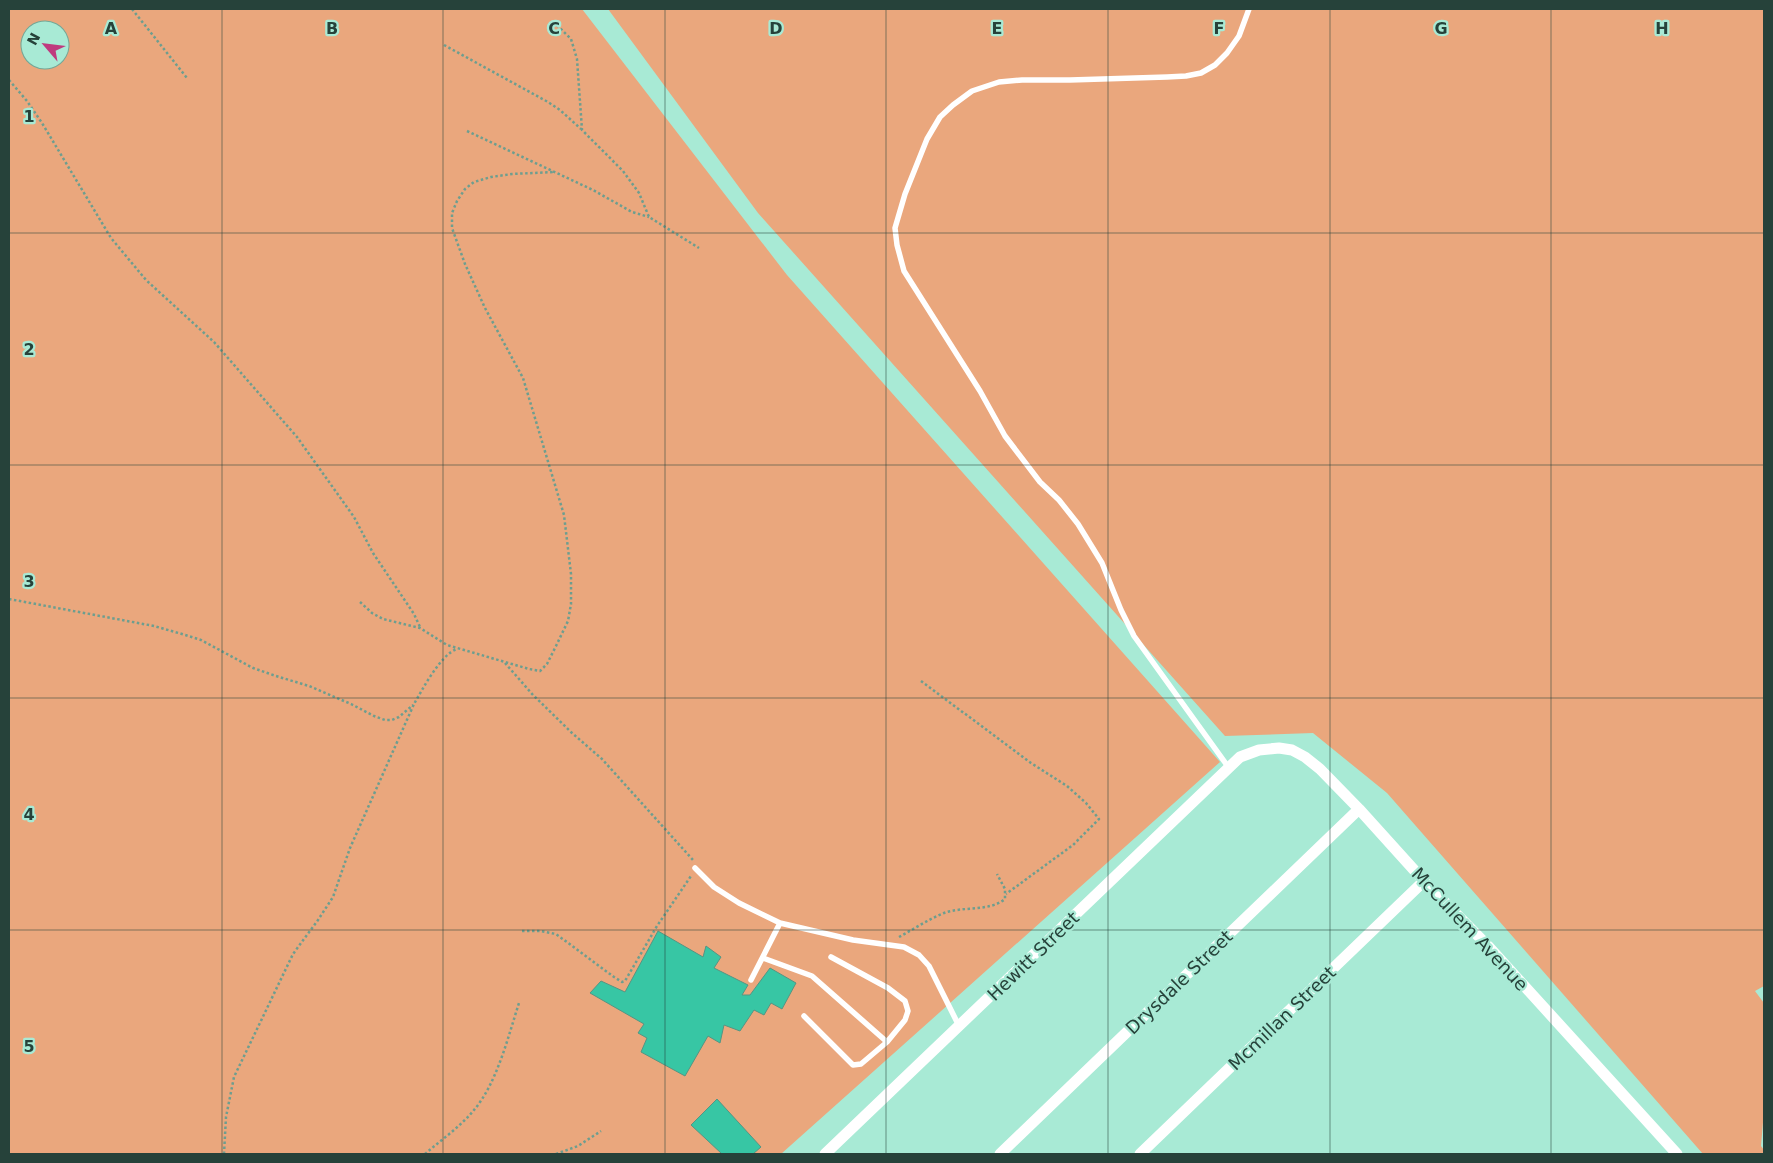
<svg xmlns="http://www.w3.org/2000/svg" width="1773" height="1163" viewBox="0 0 1773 1163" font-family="'DejaVu Sans',sans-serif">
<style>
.green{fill:#eaa77d;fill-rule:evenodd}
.building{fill:#37c6a4;stroke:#559583}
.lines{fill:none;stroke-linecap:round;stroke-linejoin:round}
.path{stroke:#6d9e8f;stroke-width:2.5;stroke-dasharray:2.5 2.5;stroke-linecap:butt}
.lane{stroke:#fff;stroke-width:5.5}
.street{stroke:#fff;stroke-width:11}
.grid{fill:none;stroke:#26423a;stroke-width:1;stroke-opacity:0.55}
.labels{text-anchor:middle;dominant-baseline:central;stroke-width:4.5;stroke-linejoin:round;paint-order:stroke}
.street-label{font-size:18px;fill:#26423a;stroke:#a8ead5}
.grid-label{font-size:16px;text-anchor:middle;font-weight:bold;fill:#26423a;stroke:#a8ead5;stroke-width:4.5;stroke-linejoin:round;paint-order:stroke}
</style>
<rect width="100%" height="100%" fill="#a8ead5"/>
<path class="green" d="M9,9H582L787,275L1220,762L781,1154H9ZM30,30H60V60H30Z
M608,9H1764V986L1755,991L1764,1003V1110L1761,1146L1764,1150V1154H1703L1387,793L1313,733L1225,736L758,213Z"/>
<path class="building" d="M658,931L703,957L706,946L721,957L714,968L748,985L742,995H750L770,968L796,983L782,1009L771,1003L764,1015L754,1010L740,1031L724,1025L720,1043L708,1036L685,1076L641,1052L647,1038L638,1033L644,1024L590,993L601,981L625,992Z
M717,1099L761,1147L753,1154H722L691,1125Z"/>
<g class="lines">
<path class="path" d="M132,9L187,78
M557,25L571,39L577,59L582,130L623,171L639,193L649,217L699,248
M444,45L548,102L560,110L581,129
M9,80L27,101L42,123L111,238L146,280L214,342L297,437L354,517L373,553L414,614L420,627
M467,131L593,190L632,212L649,217
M9,599L154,626L182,634L201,640L253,668L276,676L309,686L351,704L374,716L385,720H392L399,717L413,705
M360,602L372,613L383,619L420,628L447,645L529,669L540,671L547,664L556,646L568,621L571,604V574L564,515L523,378L485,308L465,264L452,228V213L457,201L465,189L474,182L491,177L512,174L554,172
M505,663L533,695L572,733L602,759L693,860
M921,681L1031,763L1067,786L1086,803L1099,819L1073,845L1006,894
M522,931H541L556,934L614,977L622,982L625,981L657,926L691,876
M899,937C914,929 929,919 944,913C963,906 989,912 1005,899V889L997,874
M224,1154L226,1117L234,1077L293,954L318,920L333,897L350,848L414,704C422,690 441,654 457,649
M425,1154C441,1140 460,1127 474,1110C497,1083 508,1037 519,1003
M556,1154L578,1146L601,1131"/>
<path class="lane" d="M1229,768L1134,636L1121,610L1102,563L1078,524L1059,500L1040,482L1005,436L980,391L904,271L897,245L895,228L905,194L927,139L940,117L953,105L972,91L999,82L1022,80H1070L1167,77L1186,76L1201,73L1215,65L1227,53L1239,36L1249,9
M695,868L714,887L739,903L780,923L853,940L904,947L919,955L929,966L959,1026
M763,958L812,976L887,1042
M751,980L780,923
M804,1016L853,1065L861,1064L887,1042L905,1020L908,1011L905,1001L888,988L831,957"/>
<path class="street" d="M825,1154L1240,757L1259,750L1279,748L1292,750L1305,757L1320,769L1359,809L1424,881L1488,946L1677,1154
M1000,1154L1359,809
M1140,1154L1424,881"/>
</g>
<path class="grid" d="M222,9V1154M443,9V1154M665,9V1154M886,9V1154M1108,9V1154M1330,9V1154M1551,9V1154M9,233H1764M9,465H1764M9,698H1764M9,930H1764"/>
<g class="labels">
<g class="street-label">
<text transform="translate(1470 929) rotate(47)">McCullem Avenue</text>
<text transform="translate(1033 956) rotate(-44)">Hewitt Street</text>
<text transform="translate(1179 982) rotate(-44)">Drysdale Street</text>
<text transform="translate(1282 1018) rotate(-44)">Mcmillan Street</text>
</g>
</g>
<g class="grid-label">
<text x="111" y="34">A</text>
<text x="332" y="34">B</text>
<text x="554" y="34">C</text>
<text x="776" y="34">D</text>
<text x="997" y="34">E</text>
<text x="1219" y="34">F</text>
<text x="1441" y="34">G</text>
<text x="1662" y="34">H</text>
<text x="29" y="122">1</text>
<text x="29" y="355">2</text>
<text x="29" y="587">3</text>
<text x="29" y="820">4</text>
<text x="29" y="1052">5</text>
</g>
<rect width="1773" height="1163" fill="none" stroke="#26423a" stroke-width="20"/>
<g transform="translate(45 45) rotate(298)"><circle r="24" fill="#a8ead5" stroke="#74a797"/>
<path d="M0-4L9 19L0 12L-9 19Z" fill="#bf3a7e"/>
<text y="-8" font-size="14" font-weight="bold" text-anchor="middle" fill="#26423a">N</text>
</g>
</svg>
